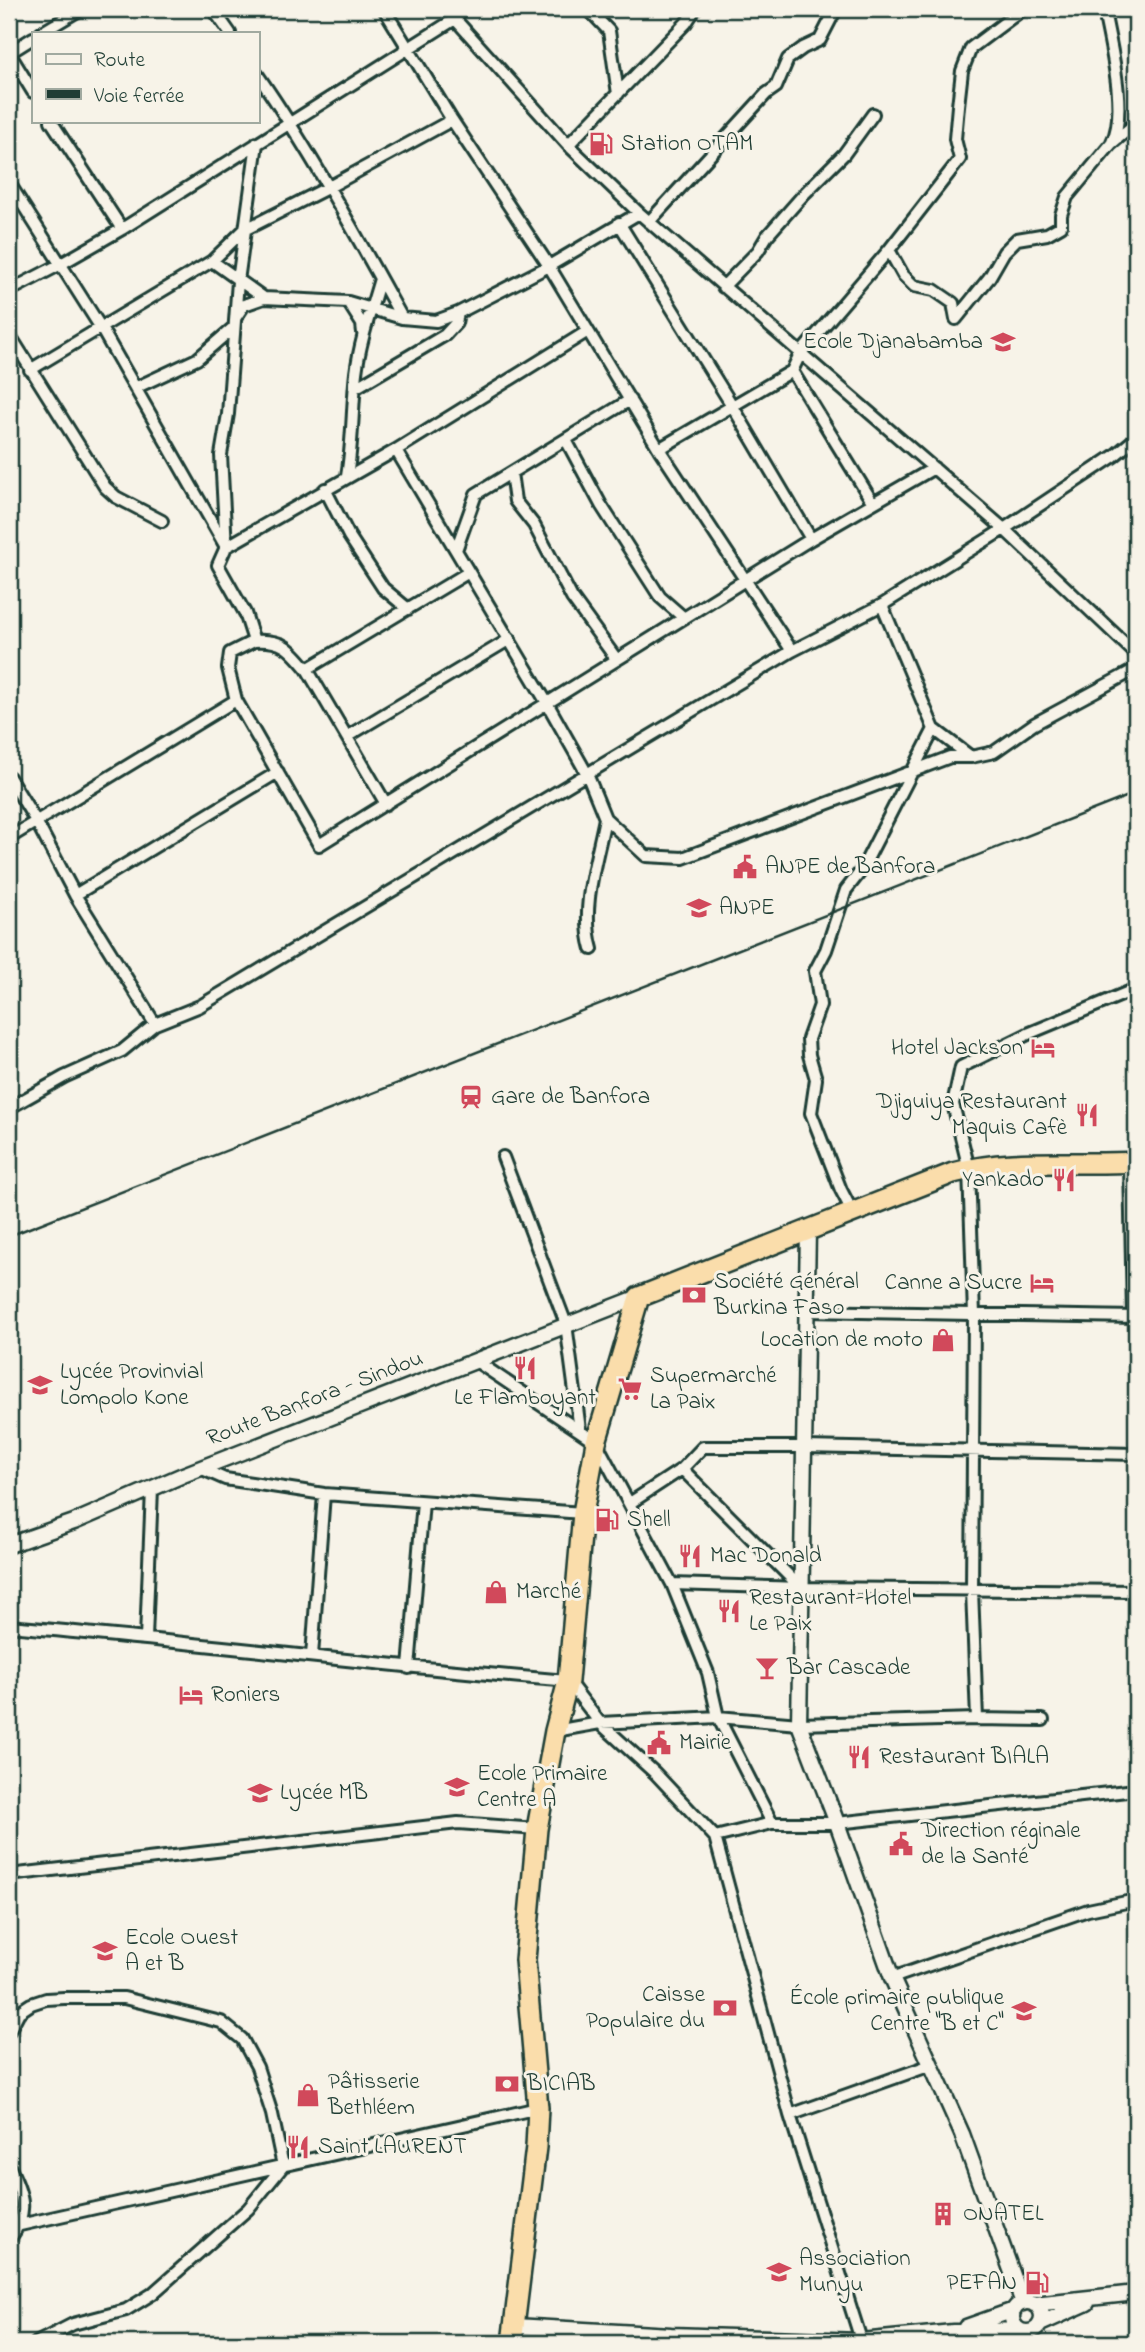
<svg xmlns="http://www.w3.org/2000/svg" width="1145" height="2352" viewBox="0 0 1145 2352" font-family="'Indie Flower',sans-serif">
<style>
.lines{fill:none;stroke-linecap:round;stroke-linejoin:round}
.street-casing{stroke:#1f3d34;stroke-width:16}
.secondary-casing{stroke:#1f3d34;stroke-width:19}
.highway-casing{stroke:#1f3d34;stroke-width:24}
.street{stroke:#f7f3e8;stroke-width:10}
.secondary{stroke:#f7f3e8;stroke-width:14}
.highway{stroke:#faddab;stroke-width:19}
.rail{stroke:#1f3d34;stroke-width:2.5}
.labels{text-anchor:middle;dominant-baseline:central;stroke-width:6;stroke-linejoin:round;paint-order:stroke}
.poi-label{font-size:23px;fill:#1f3d34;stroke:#f7f3e8;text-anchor:start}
.street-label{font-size:23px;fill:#1f3d34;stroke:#f7f3e8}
</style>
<rect width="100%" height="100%" fill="#f7f3e8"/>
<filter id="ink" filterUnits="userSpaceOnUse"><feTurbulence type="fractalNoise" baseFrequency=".0143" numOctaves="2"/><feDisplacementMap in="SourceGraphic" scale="14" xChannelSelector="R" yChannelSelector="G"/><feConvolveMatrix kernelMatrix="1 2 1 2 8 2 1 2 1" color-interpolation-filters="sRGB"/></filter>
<g filter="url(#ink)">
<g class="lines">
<g class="street-casing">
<path id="street" d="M213,9L230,33
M384,9L452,120L549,266L659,449L792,651
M446,9L568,145L639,213L1004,529L1136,654
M588,9L609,31L618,94
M1108,9L1106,21C1112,52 1127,114 1112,142
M41,33L81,9
M33,38L9,53L33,92
M257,74C311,152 356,235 402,318
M51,121L122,229
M257,143L238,281L228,414L221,455L226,547L218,565L245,613L254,641L230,653L228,668L236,700L319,845L811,539L934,468
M568,145L686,23L695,9
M9,183L101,328L226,547L396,450L588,331
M649,222L766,94L776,87L788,59L803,48L820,40L836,9
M619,223L733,407L811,539
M889,250L903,275L914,286L934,290L953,303L956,319L989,278L1004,252L1017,239L1047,234L1061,226V215L1067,197L1111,144L1136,123
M212,261L264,298L348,302L402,318L436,321L458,313L549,266L639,213
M723,287L758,251L767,236L805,193L844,154L873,114
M9,291L61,264L122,229L455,19
M348,302L362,324L363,333
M236,317L244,305L264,298
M9,334L105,487L116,497L162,521
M30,370L212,261L244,230L329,187L452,120
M792,371L873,503
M135,388L197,359L234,327
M355,388L445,335L456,323L458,313
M566,440L601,505L660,597L684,618
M659,449L792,371L800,354L889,250L960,159L955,139L958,106L962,71L971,48L1023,9
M396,450L547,703L587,774L605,818L646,856L683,858L950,757H971L994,752L1034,724L1136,669
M511,473L515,501L534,525L572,598L617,660
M347,476C353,442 352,408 356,373C360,341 371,310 380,279
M325,489L349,536L383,588L408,609
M456,550L476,494L630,400
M882,605L934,729L971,757
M254,641C282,639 290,648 307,669
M348,736L510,639
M9,777L36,821L75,895L155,1024
M386,804L307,669L469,572
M9,838L236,700
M75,895L278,772
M592,949C580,907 597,860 605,818
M9,1108L64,1077L122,1051L155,1024L200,1006L792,651L882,605L1004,529L1114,456L1136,438
M503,1157L566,1324L580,1430
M1130,1162L1133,1317
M853,1213L841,1190L811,1113L816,1079L809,1055L808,1039L820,1005L815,971L826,950L846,890L861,871L934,729
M806,1311L1136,1317
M476,1361L596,1442L672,1584L708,1673L718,1717L772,1823
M200,1468L225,1479L324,1494L583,1513
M682,1469L801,1588
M630,1503L682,1469L703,1447H804L1136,1454
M672,1584L801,1588L1136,1591
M9,1626C195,1642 381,1666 568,1681L600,1723L655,1773L715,1837L790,2115L862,2343
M146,1638L152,1489
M312,1656L324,1494
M409,1668L423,1502
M977,1719L972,1590L974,1315L969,1169L953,1104L961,1067L1030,1033L1136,989
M555,1731L600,1723L718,1717L799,1724L977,1719L1043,1720
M715,1837L772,1823H837L1136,1790
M9,1875L458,1823L537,1829
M892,1978L1088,1910L1136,1900
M9,2031L19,2012L31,2004L46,1999L64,1998H124L221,2022L242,2039L257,2067L272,2114L283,2166L248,2209L152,2294L126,2310L73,2324L36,2343
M790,2115L931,2065
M9,2166C23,2195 30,2213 9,2240
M20,2225L538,2108"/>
</g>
<g class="secondary-casing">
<path id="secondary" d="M808,1231L799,1724L837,1823L892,1978L962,2134L1023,2303
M9,1545L74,1522L183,1475L639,1297
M1012 2317a15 15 0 1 1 30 0a15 15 0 1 1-30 0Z
M1034,2304L1136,2293
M1040,2324L1087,2303
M515,2326L671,2335L861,2341L953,2332L1019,2330
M966,2327L1014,2310"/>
</g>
<g class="highway-casing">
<path id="highway" d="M512,2343L536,2147L538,2108L525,1960L537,1829L555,1731L568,1681L583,1513L596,1442L639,1297L953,1173C1013,1157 1075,1166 1136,1162"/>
</g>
<use href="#street" class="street"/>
<use href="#secondary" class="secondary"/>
<use href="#highway" class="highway"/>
<path class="rail" d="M9,1236L1136,793"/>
</g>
</g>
<defs>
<g id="fuel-bare" transform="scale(1.89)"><path d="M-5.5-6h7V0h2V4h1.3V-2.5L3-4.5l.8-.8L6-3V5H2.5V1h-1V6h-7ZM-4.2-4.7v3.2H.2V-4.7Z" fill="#d1495b" stroke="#f7f3e8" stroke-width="2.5" paint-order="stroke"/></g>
<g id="school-bare" transform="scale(1.89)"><path d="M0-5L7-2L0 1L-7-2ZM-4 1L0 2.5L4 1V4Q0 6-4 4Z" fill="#d1495b" stroke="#f7f3e8" stroke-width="2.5" paint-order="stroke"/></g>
<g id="civic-bare" transform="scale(1.89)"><path d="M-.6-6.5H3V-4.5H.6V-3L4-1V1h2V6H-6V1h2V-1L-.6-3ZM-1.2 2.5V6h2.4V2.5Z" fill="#d1495b" stroke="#f7f3e8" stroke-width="2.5" paint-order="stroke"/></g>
<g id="hotel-bare" transform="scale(1.89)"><path d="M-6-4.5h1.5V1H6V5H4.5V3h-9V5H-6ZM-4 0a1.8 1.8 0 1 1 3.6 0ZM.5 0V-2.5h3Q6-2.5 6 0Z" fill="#d1495b" stroke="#f7f3e8" stroke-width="2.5" paint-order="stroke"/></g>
<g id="station-bare" transform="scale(1.89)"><path d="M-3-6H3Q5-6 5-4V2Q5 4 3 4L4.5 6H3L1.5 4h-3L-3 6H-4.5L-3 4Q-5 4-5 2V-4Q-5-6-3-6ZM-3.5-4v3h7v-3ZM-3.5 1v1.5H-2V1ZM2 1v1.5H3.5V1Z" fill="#d1495b" stroke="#f7f3e8" stroke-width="2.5" paint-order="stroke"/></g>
<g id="restaurant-bare" transform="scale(1.89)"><path d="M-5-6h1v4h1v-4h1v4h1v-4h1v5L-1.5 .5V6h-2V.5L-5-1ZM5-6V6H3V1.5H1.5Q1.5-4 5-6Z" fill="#d1495b" stroke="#f7f3e8" stroke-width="2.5" paint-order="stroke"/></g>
<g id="bank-bare" transform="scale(1.89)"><path d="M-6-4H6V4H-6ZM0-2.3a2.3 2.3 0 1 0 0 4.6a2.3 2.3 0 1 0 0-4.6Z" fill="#d1495b" stroke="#f7f3e8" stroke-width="2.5" paint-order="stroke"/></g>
<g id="shop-bare" transform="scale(1.89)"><path d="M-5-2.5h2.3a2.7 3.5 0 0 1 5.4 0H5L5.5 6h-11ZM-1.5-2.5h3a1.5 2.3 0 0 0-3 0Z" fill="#d1495b" stroke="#f7f3e8" stroke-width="2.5" paint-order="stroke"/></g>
<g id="supermarket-bare" transform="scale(1.89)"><path d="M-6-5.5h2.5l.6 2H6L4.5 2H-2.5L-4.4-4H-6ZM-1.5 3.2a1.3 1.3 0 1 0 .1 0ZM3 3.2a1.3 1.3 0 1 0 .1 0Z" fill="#d1495b" stroke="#f7f3e8" stroke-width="2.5" paint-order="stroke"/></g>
<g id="bar-bare" transform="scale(1.89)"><path d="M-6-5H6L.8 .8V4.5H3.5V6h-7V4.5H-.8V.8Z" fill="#d1495b" stroke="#f7f3e8" stroke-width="2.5" paint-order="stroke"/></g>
<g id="building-bare" transform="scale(1.89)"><path d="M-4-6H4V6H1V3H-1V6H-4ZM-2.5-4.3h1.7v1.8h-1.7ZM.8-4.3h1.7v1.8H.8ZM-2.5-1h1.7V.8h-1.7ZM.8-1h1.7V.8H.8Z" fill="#d1495b" stroke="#f7f3e8" stroke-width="2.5" paint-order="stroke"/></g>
</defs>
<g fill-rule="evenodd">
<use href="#fuel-bare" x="601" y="144"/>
<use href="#school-bare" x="1003" y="342"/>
<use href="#civic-bare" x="745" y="867"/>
<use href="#school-bare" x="699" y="908"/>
<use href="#hotel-bare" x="1043" y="1048"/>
<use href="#station-bare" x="471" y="1097"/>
<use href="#restaurant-bare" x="1087" y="1115"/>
<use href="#restaurant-bare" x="1064" y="1180"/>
<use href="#hotel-bare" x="1042" y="1283"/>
<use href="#bank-bare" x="694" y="1295"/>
<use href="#shop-bare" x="943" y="1340"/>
<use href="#restaurant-bare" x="525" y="1368"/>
<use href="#school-bare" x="40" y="1385"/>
<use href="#supermarket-bare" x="630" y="1389"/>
<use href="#fuel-bare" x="607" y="1520"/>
<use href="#restaurant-bare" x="690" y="1556"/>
<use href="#shop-bare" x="496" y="1592"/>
<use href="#restaurant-bare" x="729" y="1611"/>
<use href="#bar-bare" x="767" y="1668"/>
<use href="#hotel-bare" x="191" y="1695"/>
<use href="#civic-bare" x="659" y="1743"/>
<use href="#restaurant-bare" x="859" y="1757"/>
<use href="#school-bare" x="457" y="1787"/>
<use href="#school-bare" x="260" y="1793"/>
<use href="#civic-bare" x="901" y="1844"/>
<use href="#school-bare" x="105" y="1951"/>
<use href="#bank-bare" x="725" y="2008"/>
<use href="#school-bare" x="1024" y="2011"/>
<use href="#bank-bare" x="507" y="2084"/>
<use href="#shop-bare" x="308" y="2095"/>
<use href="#restaurant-bare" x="298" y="2147"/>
<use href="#building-bare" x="943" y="2214"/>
<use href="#school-bare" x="779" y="2272"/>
<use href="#fuel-bare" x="1037" y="2283"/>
</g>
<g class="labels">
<g class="poi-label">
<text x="621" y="144">Station OTAM</text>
<text x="983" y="342" text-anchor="end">Ecole Djanabamba</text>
<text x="765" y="867">ANPE de Banfora</text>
<text x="719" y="908">ANPE</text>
<text x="1023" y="1048" text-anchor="end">Hotel Jackson</text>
<text x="491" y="1097">Gare de Banfora</text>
<text x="1067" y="1102" text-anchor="end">Djiguiya Restaurant<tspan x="1067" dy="26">Maquis Cafè</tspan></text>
<text x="1044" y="1180" text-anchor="end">Yankado</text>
<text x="714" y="1282">Société Général<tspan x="714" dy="26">Burkina Faso</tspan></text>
<text x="1022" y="1283" text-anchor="end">Canne a Sucre</text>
<text x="923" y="1340" text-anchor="end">Location de moto</text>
<text x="60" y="1372">Lycée Provinvial<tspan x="60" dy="26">Lompolo Kone</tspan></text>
<text x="650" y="1376">Supermarché<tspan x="650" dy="26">La Paix</tspan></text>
<text x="525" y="1398" text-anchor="middle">Le Flamboyant</text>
<text x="627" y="1520">Shell</text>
<text x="710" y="1556">Mac Donald</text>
<text x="516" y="1592">Marché</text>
<text x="749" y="1598">Restaurant-Hotel<tspan x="749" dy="26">Le Paix</tspan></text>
<text x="787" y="1668">Bar Cascade</text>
<text x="211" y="1695">Roniers</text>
<text x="679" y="1743">Mairie</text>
<text x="879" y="1757">Restaurant BIALA</text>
<text x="477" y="1774">Ecole Primaire<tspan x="477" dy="26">Centre A</tspan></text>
<text x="280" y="1793">Lycée MB</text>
<text x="921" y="1831">Direction réginale<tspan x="921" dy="26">de la Santé</tspan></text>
<text x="125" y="1938">Ecole Ouest<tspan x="125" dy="26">A et B</tspan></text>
<text x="705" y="1995" text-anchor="end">Caisse<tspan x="705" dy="26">Populaire du</tspan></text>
<text x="1004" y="1998" text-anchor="end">École primaire publique<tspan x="1004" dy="26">Centre "B et C"</tspan></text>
<text x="328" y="2082">Pâtisserie<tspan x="328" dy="26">Bethléem</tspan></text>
<text x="527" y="2084">BICIAB</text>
<text x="318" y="2147">Saint LAURENT</text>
<text x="963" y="2214">ONATEL</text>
<text x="799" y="2259">Association<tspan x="799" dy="26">Munyu</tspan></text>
<text x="1017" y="2283" text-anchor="end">PEFAN</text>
</g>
<g class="street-label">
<text transform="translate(315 1399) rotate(-21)">Route Banfora - Sindou</text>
</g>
</g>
<rect width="1145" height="2352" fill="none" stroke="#f7f3e8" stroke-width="35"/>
<rect x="18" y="18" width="1110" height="2317" fill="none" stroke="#1f3d34" stroke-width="2.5" filter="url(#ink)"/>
<rect x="32" y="32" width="228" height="91" fill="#f7f3e8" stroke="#a1aaa0" stroke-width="2"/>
<rect x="46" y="54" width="35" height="10" fill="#f7f3e8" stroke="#a1aaa0" stroke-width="2"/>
<text x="94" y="66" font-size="21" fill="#1f3d34">Route</text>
<rect x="46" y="89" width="35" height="10" fill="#1f3d34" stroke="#a1aaa0" stroke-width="2"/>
<text x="94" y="102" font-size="21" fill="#1f3d34">Voie ferrée</text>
</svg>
